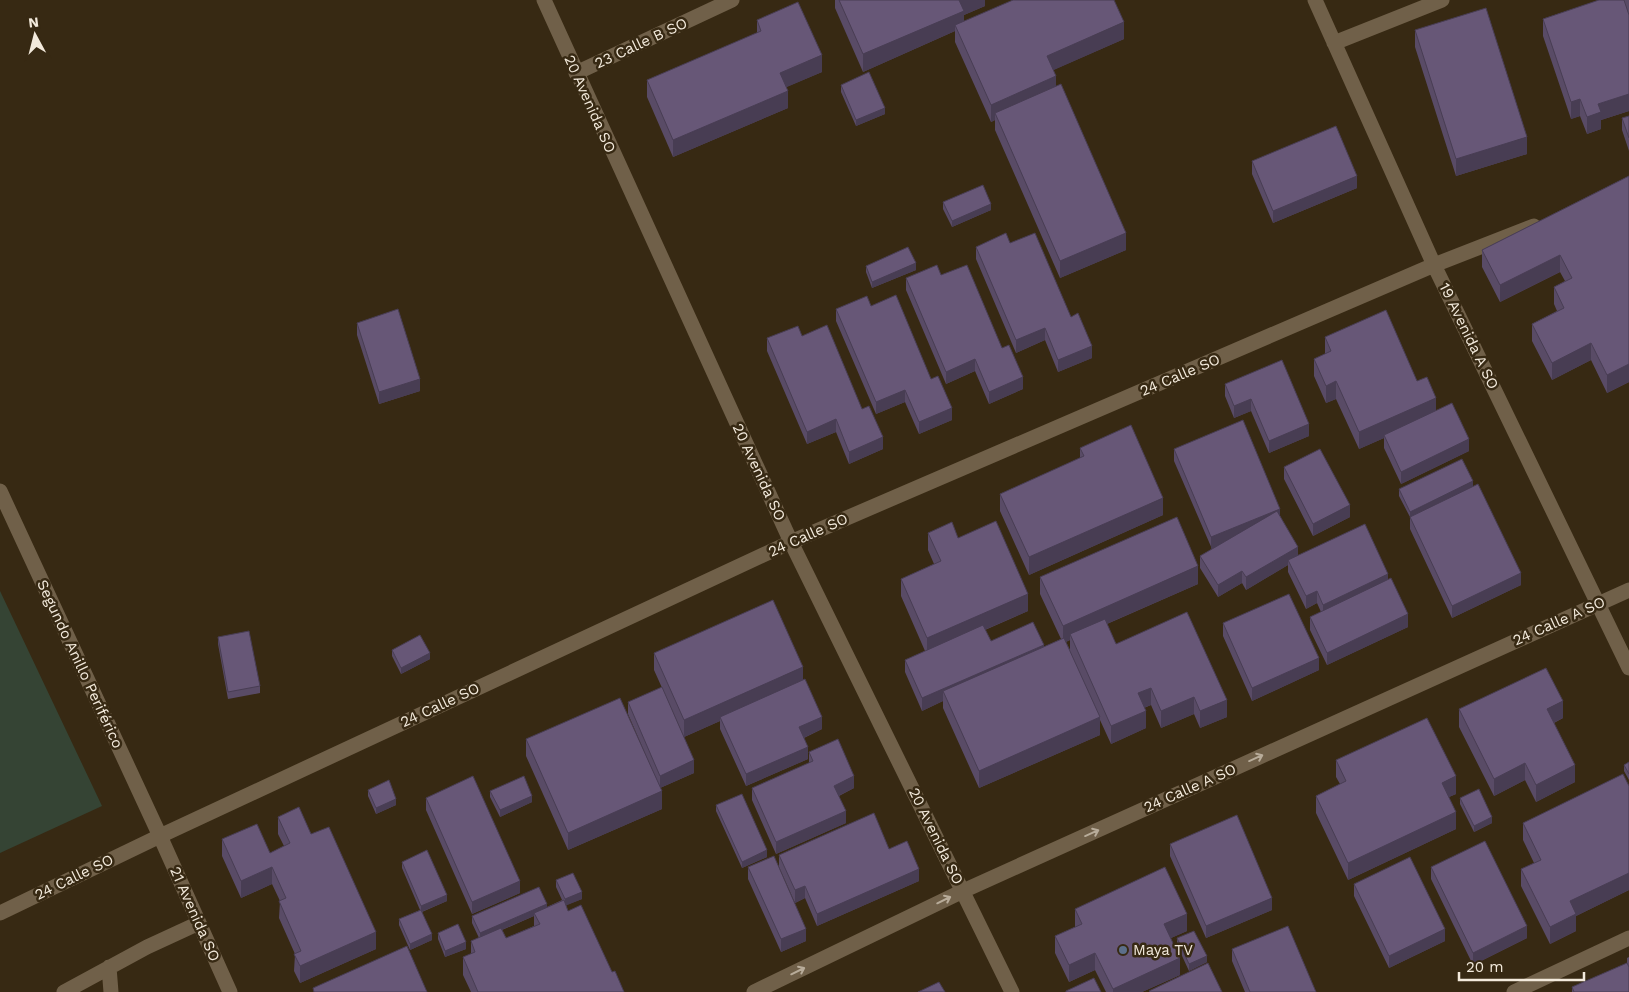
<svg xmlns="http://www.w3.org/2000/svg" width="1629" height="992" viewBox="0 0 1629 992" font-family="'Work Sans',sans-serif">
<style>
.green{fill:#354434}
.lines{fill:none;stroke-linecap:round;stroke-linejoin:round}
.minor{stroke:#706049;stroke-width:15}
.wall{fill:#594b66;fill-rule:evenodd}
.shaded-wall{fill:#483d53}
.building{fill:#675777;stroke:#483d53}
.oneway{stroke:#b8ac9a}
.service-dot{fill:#5c6f8a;stroke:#372913;stroke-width:2}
.labels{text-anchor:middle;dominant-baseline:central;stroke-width:5;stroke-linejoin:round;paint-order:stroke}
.street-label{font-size:15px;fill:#f3eadc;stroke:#372913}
.poi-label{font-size:15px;fill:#f3eadc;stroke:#372913;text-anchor:start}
</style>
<rect width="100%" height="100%" fill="#372913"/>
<path class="green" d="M0,591L102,806L0,853Z"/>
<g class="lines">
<path class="minor" d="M544,0L791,542L1012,992
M1315,0L1434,265L1629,668
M1334,43L1442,0
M576,73L732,0
M0,491L160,836L230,992
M0,913L160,836L791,542L1434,265L1534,226
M109,967L111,992
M64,992L147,947L199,923
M754,992L963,891L1629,590
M1514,992L1629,938"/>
</g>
<path class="wall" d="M835,0H985V6L964,15V21L1124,39L1053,70L1056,86L1126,250L1060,278L995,130V120L991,122L955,42V31L863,72L835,8Z
M1599,0H1629V111L1601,120V129L1587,134L1580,116L1571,119L1543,36V19Z
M757,20L822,72L786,87L788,108L673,157L647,97V80L757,33Z
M1415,30L1527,154L1456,176L1415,47Z
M841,85L885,114L856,126L841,92Z
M1629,116V151L1622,130V118Z
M1252,161L1357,188L1273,223L1252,174Z
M1629,176V382L1607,393L1591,360L1552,380L1532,341V324L1557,311L1554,304V287L1565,281L1560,272L1500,302L1482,267V250Z
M943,202L991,210L952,227L943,209Z
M1010,243L1071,317L1092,358L1058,372L1045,340L1016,353L976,259V247Z
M866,266L916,270L872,288L866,272Z
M941,275L1002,348L1023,389L989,404L975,371L946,384L906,290V278Z
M871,306L931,379L952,420L919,434L905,402L876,414L836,321V309Z
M357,323L420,391L379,404L357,335Z
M802,336L862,409L883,449L849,464L836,432L807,444L767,351V338Z
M1325,337L1417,381L1436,411L1469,451L1401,484L1384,448V438L1359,449L1336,399L1326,403L1314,376V359L1325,354Z
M1225,384L1309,436L1269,453L1251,411L1234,418L1225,396Z
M1080,448L1163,515L1029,575L1000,511V494L1080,458Z
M1174,449L1280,516L1298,555L1388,580L1408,627L1327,665L1310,630V617L1321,612L1317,603L1306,609L1288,572V565L1246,590L1242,583L1218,597L1200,568V556L1212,549L1174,461Z
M1284,467L1350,517L1313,536L1284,479Z
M1473,487L1521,585L1452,618L1410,529V517L1399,496V489Z
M928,533L958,538L1028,611L985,630L991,641L1044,647L1061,639L1040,594V577L1198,584L1107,624L1116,644L1227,717L1200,728L1194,714L1161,728L1151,705L1144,708L1146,728L1111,744L1100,720V735L979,788L943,708V701L922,711L905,672V660L925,651L901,596V579L934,564L928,550ZM1070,640V650L1066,642Z
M1223,623L1319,670L1252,701L1223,636Z
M218,637L260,686V693L228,699L218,644Z
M392,650L430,659L401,674L392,656Z
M654,653L803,680L822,729L804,738L808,759L746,786L720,729V721L684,737L654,670Z
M628,702L694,773L660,788L628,714Z
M1459,709L1563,718L1554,723L1575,782L1536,802L1525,780L1494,796L1459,727Z
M526,739L662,809L568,850L526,756Z
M809,752L854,788L839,796L846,823L776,854L752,800V788L809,763Z
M1336,760L1456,794L1449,797L1456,829L1348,880L1316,813V796L1340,784L1336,777Z
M1629,762V780L1624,771V765Z
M1629,786V890L1576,916V931L1550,944L1521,886V869L1534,863L1523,840V823Z
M368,790L396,805L376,814L368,796Z
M490,791L532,802L500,817L490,797Z
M426,798L520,893L472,914L426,810Z
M1460,798L1492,823L1474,832L1460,804Z
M716,805L767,857L742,868L716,811Z
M278,817L311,834L376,949L300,983L294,971L295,954L279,918L280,901L272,884L241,898L222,856V839L270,853L284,846L278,834Z
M1170,844L1272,910L1206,938L1170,856Z
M889,849L919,881L817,926L805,898L795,903L779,867V855Z
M402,862L447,901L422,912L432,940L410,950L399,925V919L420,910L402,868Z
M748,867L806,941L781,952L748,879Z
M1431,867L1527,938L1473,965L1431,879Z
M556,880L582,899L566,905L568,911L612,972L624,992H471L463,975V957L471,954V941L479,938L472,923V916L547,907L562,900L556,887ZM534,916V926L506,938L502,930Z
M1354,884L1445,941L1389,968L1354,896Z
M1075,909L1187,931L1171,938L1180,975L1142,992H1106L1095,970L1069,982L1055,953V936L1075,927Z
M438,933L466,949L445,957L438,939Z
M1177,938L1207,962L1189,971L1177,945Z
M1232,949L1316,992H1245L1232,961Z
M1629,957V992H1572V987L1627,963V958Z"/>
<path class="shaded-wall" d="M959,0H985V6L964,15V28L955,25V31L863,72V54Z
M1124,22V39L1047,73V56Z
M822,55V72L780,90V73Z
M1056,76V94L995,113V120L991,122V105Z
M788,91V108L673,157V140Z
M1629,94V111L1601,120V129L1587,134V117L1598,104Z
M1580,99V116L1571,119V102Z
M885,108V114L856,126V120Z
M1527,137V154L1456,176V159Z
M1357,176V188L1273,223V211Z
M991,204V210L952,227V221Z
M1126,233V250L1060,278V261Z
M1560,255V272L1500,302V285Z
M916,263V270L872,288V282Z
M1045,328V340L1016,353V340Z
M1591,343V360L1552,380V363Z
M1092,346V358L1058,372V360Z
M975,359V371L946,384V372Z
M1629,364V382L1607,393V375Z
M1023,377V389L989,404V392Z
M420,379V391L379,404V392Z
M1336,381V399L1326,403V386Z
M905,390V402L876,414V402Z
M1436,398V415L1384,435V438L1359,449V432Z
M1251,399V411L1234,418V406Z
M952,408V420L919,434V422Z
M836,419V432L807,444V432Z
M1309,424V436L1269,453V441Z
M883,437V449L849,464V452Z
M1469,439V451L1401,484V472Z
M1473,481V487L1410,518V512Z
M1163,498V515L1029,575V557Z
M1350,505V517L1313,536V524Z
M1280,509V521L1211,549V537Z
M1298,547V559L1288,560V565L1246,590V577Z
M1198,566V584L1072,639L1070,634V640L1063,643V626Z
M1242,571V583L1218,597V585Z
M1521,573V585L1452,618V606Z
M1388,574V586L1323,617V605Z
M1317,591V603L1306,609V596Z
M1028,594V611L927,655V638Z
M1408,614V627L1327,665V653Z
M1044,645V658L943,691V701L922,711V698Z
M430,653V659L401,674V668Z
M1319,658V670L1252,701V688Z
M803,667V684L720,717V721L684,737V720Z
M1151,688V705L1138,710V693Z
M1194,697V714L1161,728V711Z
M1227,700V717L1200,728V711Z
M1563,701V718L1547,726V709Z
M1146,711V728L1111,744V726Z
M822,717V729L799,740V727Z
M1100,717V735L979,788V771Z
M808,747V759L746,786V774Z
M694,760V773L660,788V776Z
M1525,763V780L1494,796V779Z
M1575,765V782L1536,802V785Z
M854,776V788L834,798V786Z
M1456,776V794L1442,800V783Z
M662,791V809L568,850V833Z
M532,796V802L500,817V810Z
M396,799V805L376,814V808Z
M846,811V823L776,854V842Z
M1456,812V829L1348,880V863Z
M1492,817V823L1474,832V826Z
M767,850V857L742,868V862Z
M272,867V884L241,898V881Z
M919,869V881L817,926V914Z
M1629,873V890L1576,916V931L1550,944V927L1570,901Z
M520,881V893L472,914V902Z
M805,886V898L795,903V890Z
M582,892V899L565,906V899Z
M447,895V901L421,912V906Z
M1272,898V910L1206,938V926Z
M547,904V910L534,913V916L480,939V933Z
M1187,914V931L1164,941V924Z
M1527,926V938L1473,965V953Z
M806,929V941L781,952V939Z
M1445,929V941L1389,968V956Z
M376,932V949L300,983V966Z
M432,934V940L410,950V944Z
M466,942V949L445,957V951Z
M1095,953V970L1069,982V965Z
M1207,956V962L1189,971V964Z
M1180,958V975L1142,992H1113V989Z"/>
<path class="building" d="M839,0H959L964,11L863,54Z
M1013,0H1114L1124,22L1047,56L1056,76L991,105L955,25Z
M1599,0H1624L1629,15V94L1598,104L1601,112L1587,117L1580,99L1571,102L1543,19Z
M798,2L822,55L780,73L788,91L673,140L647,80L761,31L757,20Z
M1486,8L1527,137L1456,159L1415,30Z
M869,72L885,108L856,120L841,85Z
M1061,84L1126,233L1060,261L995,113Z
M1629,116V138L1622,118Z
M1336,126L1357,176L1273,211L1252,161Z
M1629,176V364L1607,375L1591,343L1552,363L1532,324L1564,308L1554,287L1572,278L1560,255L1500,285L1482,250Z
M983,185L991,204L952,221L943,202Z
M1006,233L1010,243L1035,233L1071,317L1078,313L1092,346L1058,360L1045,328L1016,340L976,247Z
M908,247L916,263L872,282L866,266Z
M937,265L941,275L967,265L1002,348L1009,345L1023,377L989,392L975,359L946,372L906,278Z
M896,295L931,379L938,376L952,408L919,422L905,390L876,402L836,309L867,296L871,306Z
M398,309L420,379L379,392L357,323Z
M1386,310L1417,381L1427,377L1436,398L1359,432L1336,381L1326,386L1314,359L1331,351L1325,337Z
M827,325L862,409L869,406L883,437L849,452L836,419L807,432L767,338L798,326L802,336Z
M1282,360L1309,424L1269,441L1251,399L1234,406L1225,384Z
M1452,403L1469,439L1401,472L1384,435Z
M1243,420L1280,509L1211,537L1174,449Z
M1131,425L1163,498L1029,557L1000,494L1084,456L1080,448Z
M1320,449L1350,505L1313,524L1284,467Z
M1462,459L1473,481L1410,512L1399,489Z
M1478,484L1521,573L1452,606L1410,517Z
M1277,511L1298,547L1246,577L1242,571L1218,585L1200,556Z
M1177,517L1198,566L1063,626L1040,577Z
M996,521L1028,594L927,638L901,579L941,561L928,533L952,522L958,538Z
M1365,524L1388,574L1323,605L1317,591L1306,596L1288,560Z
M1391,578L1408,614L1327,653L1310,617Z
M1289,594L1319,658L1252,688L1223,623Z
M773,600L803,667L684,720L654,653Z
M1187,612L1227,700L1200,711L1194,697L1161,711L1151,688L1138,693L1146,711L1111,726L1070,634L1105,619L1116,644Z
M1033,622L1044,645L922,698L905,660L983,625L991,641Z
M249,631L260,686L228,692L218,637Z
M420,635L430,653L401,668L392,650Z
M1064,638L1100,717L979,771L943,691Z
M1546,668L1563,701L1547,709L1575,765L1536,785L1525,763L1494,779L1459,709Z
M805,679L822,717L799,727L808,747L746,774L720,717Z
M662,687L694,760L660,776L628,702Z
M620,698L662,791L568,833L526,739Z
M1427,718L1456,776L1442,783L1456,812L1348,863L1316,796L1346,781L1336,760Z
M838,739L854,776L834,786L846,811L776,842L752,788L813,761L809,752Z
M1629,762V774L1624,765Z
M1623,774L1629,786V873L1570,901L1576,914L1550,927L1521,869L1541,860L1523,823Z
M473,776L520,881L472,902L426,798Z
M524,776L532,796L500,810L490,791Z
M389,780L396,799L376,808L368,790Z
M1479,789L1492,817L1474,826L1460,798Z
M742,794L767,850L742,862L716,805Z
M299,807L311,834L329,827L376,932L300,966L294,954L301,951L279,901L286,898L272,867L241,881L222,839L257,824L270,853L290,843L278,817Z
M874,813L889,849L907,841L919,869L817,914L805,886L795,890L779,855Z
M1237,815L1272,898L1206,926L1170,844Z
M1485,841L1527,926L1473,953L1431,867Z
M427,850L447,895L421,906L402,862Z
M774,856L806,929L781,939L748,867Z
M1410,857L1445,929L1389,956L1354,884Z
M1165,867L1187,914L1164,924L1180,958L1113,989L1095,953L1069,965L1055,936L1082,924L1075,909Z
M573,873L582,892L565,899L556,880Z
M539,887L547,904L480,933L472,916Z
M564,900L568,911L581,905L612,972L615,971L624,992H478L463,957L475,952L471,941L501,928L506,938L540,924L534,913Z
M421,910L432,934L410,944L399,919Z
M458,924L466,942L445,951L438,933Z
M1288,926L1316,992H1250L1232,949Z
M1194,931L1207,956L1189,964L1177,938Z
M407,946L427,992H314L313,988Z
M1208,963L1222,992H1150L1149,991Z
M1627,963L1629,967V992H1574L1572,987Z
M1094,978L1101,992H1066V991Z
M939,982L945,992H918Z"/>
<defs><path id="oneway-shaft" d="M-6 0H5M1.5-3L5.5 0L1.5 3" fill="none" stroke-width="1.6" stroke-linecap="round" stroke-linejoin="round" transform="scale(1.25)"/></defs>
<g class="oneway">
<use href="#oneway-shaft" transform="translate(1256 758) rotate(-24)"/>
<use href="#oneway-shaft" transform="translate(1092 833) rotate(-24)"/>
<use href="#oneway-shaft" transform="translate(944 900) rotate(-26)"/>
<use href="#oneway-shaft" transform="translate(798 971) rotate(-26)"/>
</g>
<circle class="service-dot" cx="1123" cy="950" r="5"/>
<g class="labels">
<g class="street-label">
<text transform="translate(641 43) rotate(-25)">23 Calle B SO</text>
<text transform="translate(590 104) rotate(66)">20 Avenida SO</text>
<text transform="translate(1469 336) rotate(64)">19 Avenida A SO</text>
<text transform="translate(1180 375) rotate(-23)">24 Calle SO</text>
<text transform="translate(759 472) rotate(65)">20 Avenida SO</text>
<text transform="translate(808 535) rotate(-24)">24 Calle SO</text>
<text transform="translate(1559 621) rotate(-24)">24 Calle A SO</text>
<text transform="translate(80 664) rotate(65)">Segundo Anillo Periférico</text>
<text transform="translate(440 705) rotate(-25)">24 Calle SO</text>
<text transform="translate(1190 788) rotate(-24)">24 Calle A SO</text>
<text transform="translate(936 836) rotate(64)">20 Avenida SO</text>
<text transform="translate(74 877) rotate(-26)">24 Calle SO</text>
<text transform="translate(195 914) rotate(66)">21 Avenida SO</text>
</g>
<g class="poi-label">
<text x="1133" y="950">Maya TV</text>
</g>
</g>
<g transform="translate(35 35) rotate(353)" stroke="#372913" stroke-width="4" paint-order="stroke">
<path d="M0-4L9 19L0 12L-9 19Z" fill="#f3eadc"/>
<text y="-8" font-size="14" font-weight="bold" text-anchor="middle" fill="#f3eadc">N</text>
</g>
<path d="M1459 972v8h125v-8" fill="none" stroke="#f3eadc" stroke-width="2.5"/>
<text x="1466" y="972" font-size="15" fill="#f3eadc" stroke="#372913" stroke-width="4" paint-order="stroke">20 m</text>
</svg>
